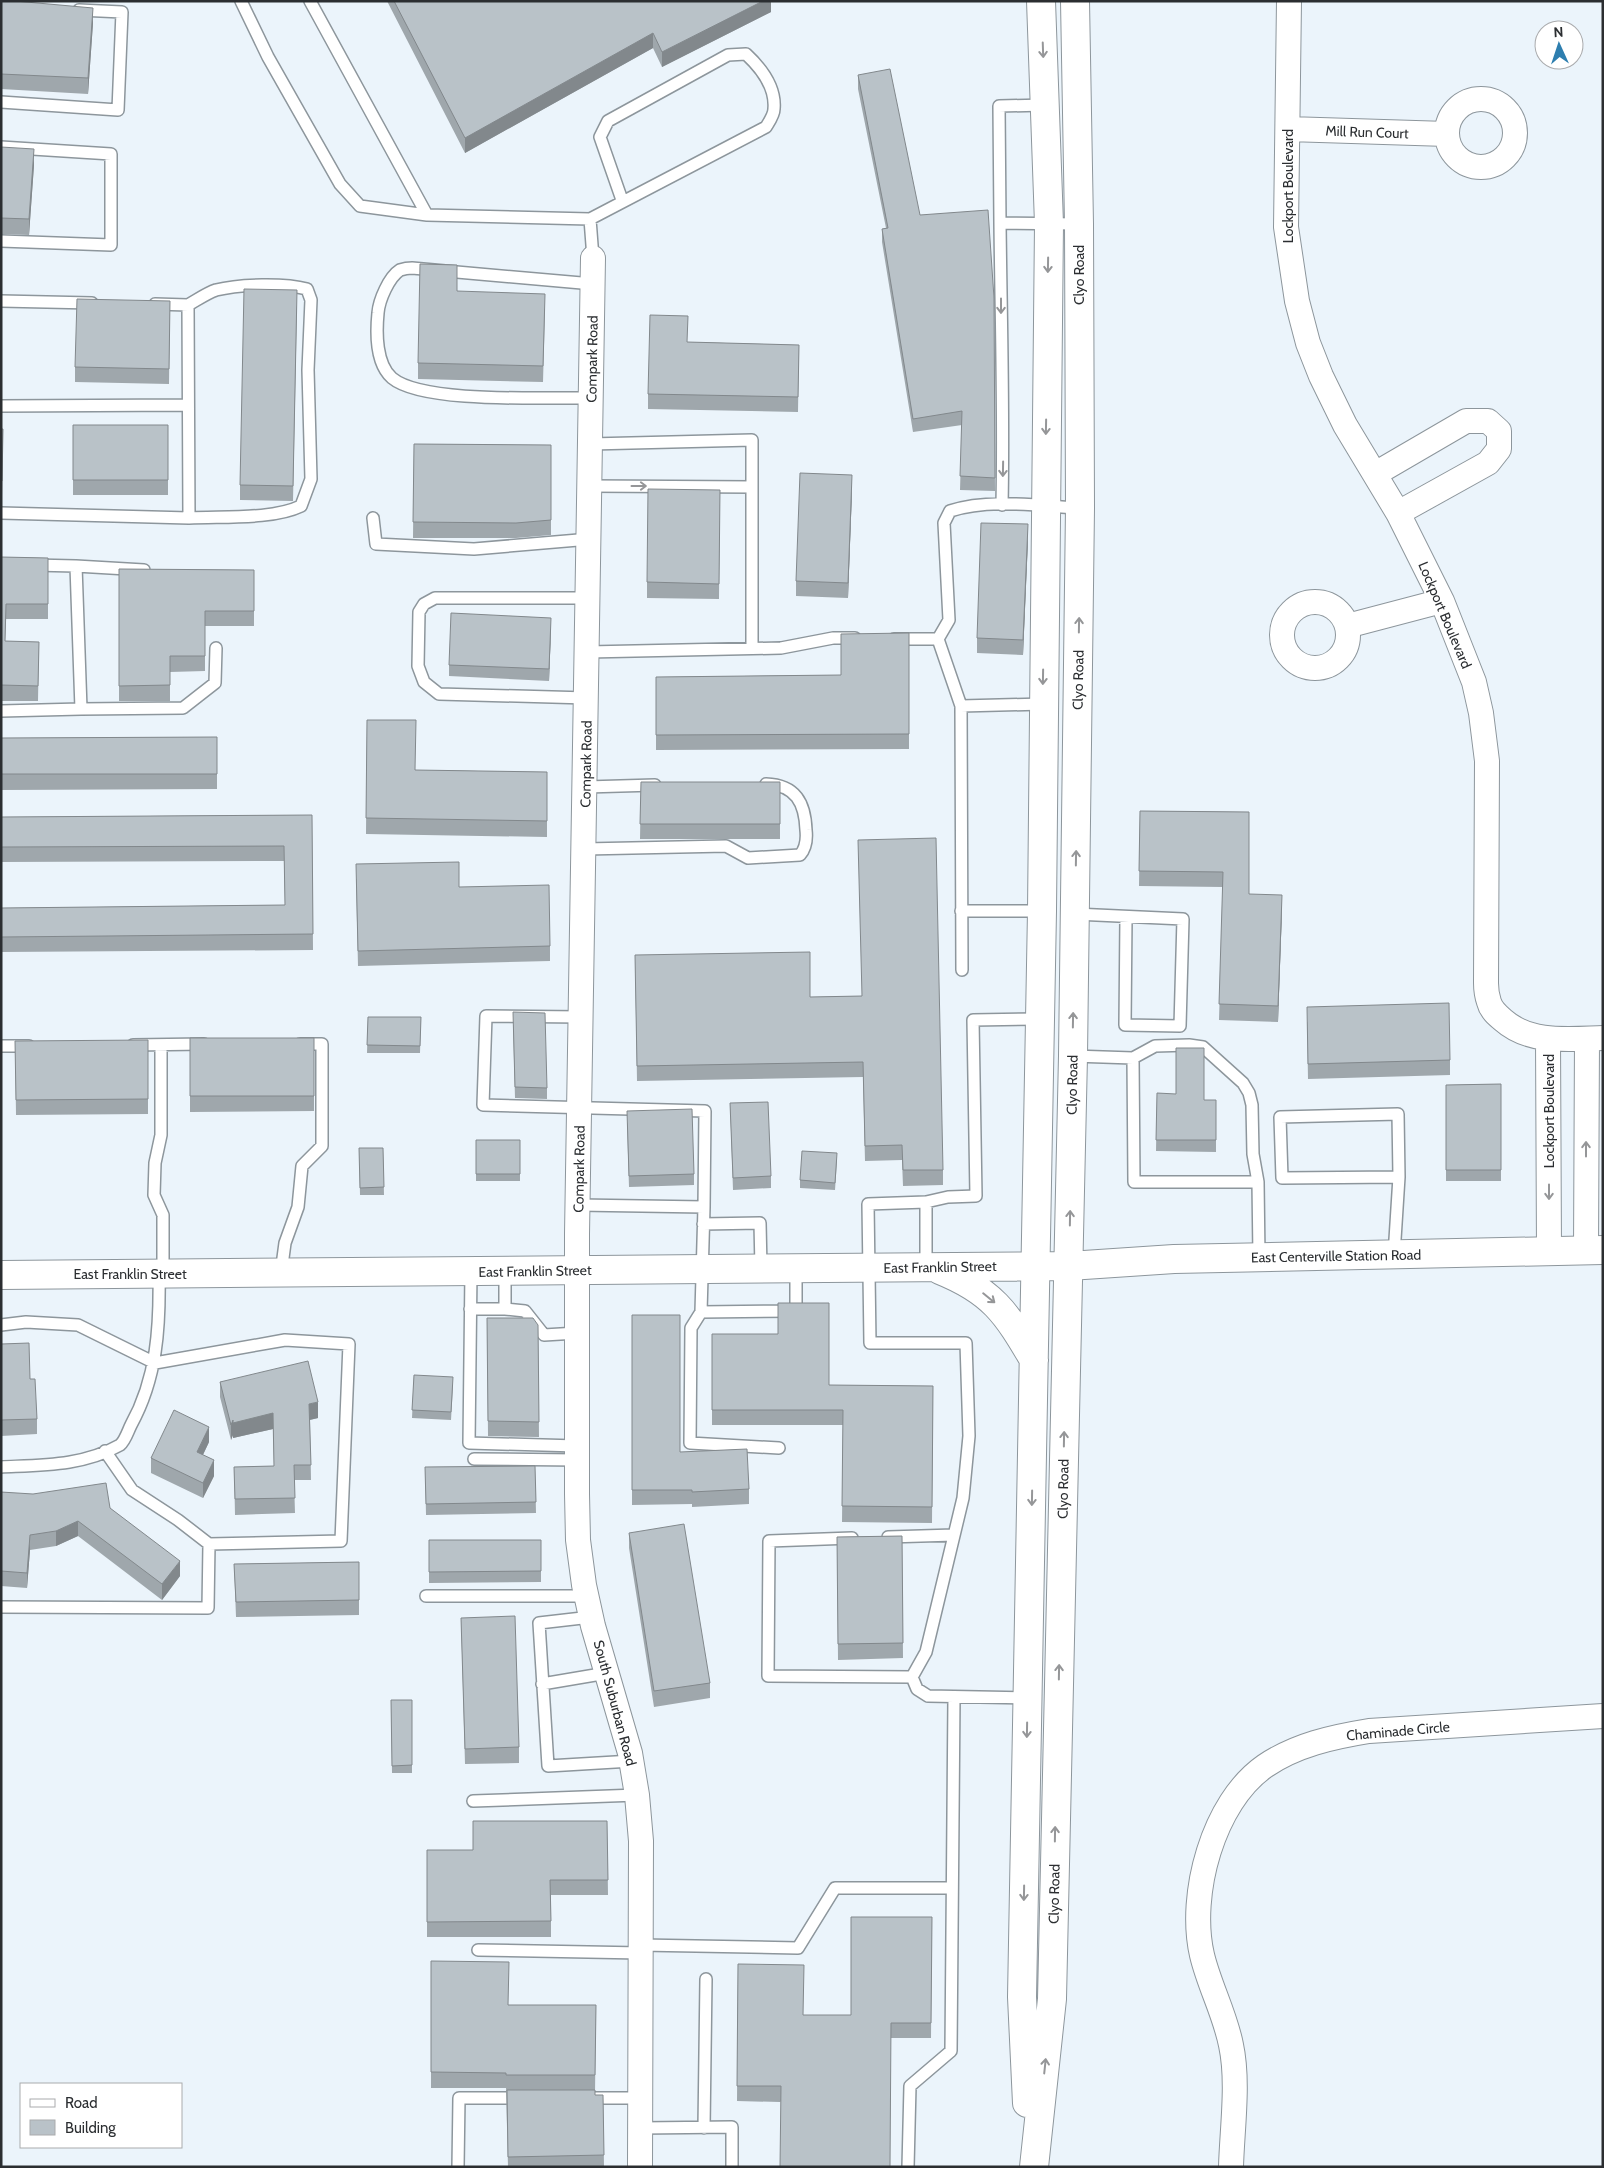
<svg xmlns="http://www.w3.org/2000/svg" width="1604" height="2168" viewBox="0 0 1604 2168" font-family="Cabin,sans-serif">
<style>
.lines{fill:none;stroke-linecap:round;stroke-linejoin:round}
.service-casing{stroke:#8d969c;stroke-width:14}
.minor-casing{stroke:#8d969c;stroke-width:26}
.tertiary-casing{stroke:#8d969c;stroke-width:30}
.service{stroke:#fff;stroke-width:11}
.minor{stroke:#fff;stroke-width:24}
.tertiary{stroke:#fff;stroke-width:28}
.wall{fill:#9fa7ac}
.shaded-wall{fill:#82888c}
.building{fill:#b9c2c8;stroke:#82888c}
.oneway{stroke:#959698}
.labels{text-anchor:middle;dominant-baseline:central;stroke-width:4;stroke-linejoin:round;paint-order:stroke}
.street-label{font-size:14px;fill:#2b2e31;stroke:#fff}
</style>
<rect width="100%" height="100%" fill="#ebf4fb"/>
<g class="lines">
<g class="service-casing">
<path id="service" d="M241,1L268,57L340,184L360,206L427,215L590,219L593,258
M310,1L427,215
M1,102L118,110L122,12L79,10
M1045,105L999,106L1000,223L1079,224
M1,147L111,154V245L1,241
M590,219L766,127C769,122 774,115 774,109C776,87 760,67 746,54L728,55L608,121L600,137L622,200
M1000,223C1001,317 1004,411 1002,505
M1,301L92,303
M188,305C197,300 207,293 216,290C239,284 285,283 307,289L311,300L308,370L311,479L301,506C272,520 221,516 189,518
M591,398C548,397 423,404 392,378C376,364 376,333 378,313C379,300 389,277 400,270C403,269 408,268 412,268L593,284
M1,406L188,405
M591,444L752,440V648
M590,486L752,487
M1,513L189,518L188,305L155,304
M373,518L376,544L474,549L590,539
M76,566L144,570
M894,639H938L961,706L1043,704
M938,639L949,620L944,523L950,511C990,498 1039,506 1080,508
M588,652L781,648L833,638H855
M587,698L439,694L424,682L418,666L419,612L424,604L435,598H589
M961,706L962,970
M81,709L183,708L215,683L216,648
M1,711L81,709L76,566L33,565
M586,787L655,785
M585,849L726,846L748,858L800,855C806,848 807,839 806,830C805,803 796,785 766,784
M961,911H1042
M1075,914L1183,919L1180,1026L1125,1025L1126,917
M582,1017L486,1016L483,1105L705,1111L704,1207
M133,1045L204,1044
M161,1045V1135L155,1163L154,1195L163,1215V1274
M1,1046H29
M1073,1056L1133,1058L1134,1182H1258L1259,1257
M1133,1058L1155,1046L1189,1045L1203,1047L1243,1083L1249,1093L1252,1105L1253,1154L1258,1182
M926,1202L948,1197L976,1196L973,1020L1039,1019
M579,1205L704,1207L701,1312L691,1328L690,1443L779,1448
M703,1224L760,1223L761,1268
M1394,1255L1399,1177L1398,1114L1280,1117L1282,1178L1399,1177
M926,1267V1202L868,1204L870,1343H966L969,1436L963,1498L926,1652L912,1677L917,1689L928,1696L1028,1698
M471,1271L469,1443L577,1446
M505,1271V1309L525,1311L544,1335L577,1333
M281,1273L285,1243L298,1207L302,1166L322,1146V1044H300
M470,1309H505
M701,1312L796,1311V1268
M1,1325L26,1322L78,1325L155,1363L285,1340L349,1344L341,1541L209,1544L178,1520L132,1490L105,1451
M474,1459L577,1460
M1,1467C42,1465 83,1466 120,1445C125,1441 128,1431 131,1425C157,1378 160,1327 159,1274
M888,1537L954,1535
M852,1538L769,1541L768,1676L912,1677
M426,1596H587
M1,1607L208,1608L209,1544
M591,1617L539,1623L548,1766L632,1761
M542,1684L607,1673
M473,1801L637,1795
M641,1945L798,1948L835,1888H952
M478,1950L641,1953
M587,2098H641
M641,2128L732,2127V2167
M704,2128L706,1979
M458,2167L459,2098H521
M908,2167L910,2086L951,2051L954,1697"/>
</g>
<g class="minor-casing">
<path id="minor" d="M1289,1L1286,227L1297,301L1308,343L1321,376L1345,425L1398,513L1442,601L1474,682L1481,713L1487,761L1486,983C1486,989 1487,996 1489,1002C1491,1010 1497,1015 1503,1020C1530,1044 1568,1039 1603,1038
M1447 133a34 34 0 1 1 68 0a34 34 0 1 1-68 0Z
M1288,129L1447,134
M593,258L577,1234V1494L578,1540L584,1585L593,1626L630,1753L637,1795L641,1841L640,2167
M1375,474L1466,421H1488L1499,431V449L1488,463L1398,513
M1282 635a33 33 0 1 1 66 0a33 33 0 1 1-66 0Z
M1347,626L1442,601
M1548,1039L1549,1251
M1586,1250L1587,1039
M1231,2167C1232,2129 1239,2082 1231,2045C1225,2014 1209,1985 1202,1955C1188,1895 1213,1802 1265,1766C1296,1745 1332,1737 1369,1731L1603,1716"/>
</g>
<g class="tertiary-casing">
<path id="tertiary" d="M940,1270C992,1291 1006,1312 1034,1360
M1,1275L1069,1266L1174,1259L1603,1250
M1027,2103L1022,1997L1042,911L1049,224L1041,1
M1034,2167L1052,1999L1073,1056L1080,508L1079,224L1075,1"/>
</g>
<use href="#service" class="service"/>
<use href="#minor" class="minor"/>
<use href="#tertiary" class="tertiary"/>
</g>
<path class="wall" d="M1,1L93,23L88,94L1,89Z
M387,1H771V12L662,67L653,48L465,153Z
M858,75L920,215L994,298L995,491L960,490L962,425L913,432L882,242V229L886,228L858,89Z
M1,147L34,165L29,235L1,234Z
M457,291L545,309L543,382L418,379V363Z
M170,301L169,384L75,382V367Z
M297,305L293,501L240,500V485Z
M688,342L799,345L798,412L648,409V394Z
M73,425H168V495H73Z
M1,429H3L2,496H1Z
M414,444L551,445V535L516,538H413Z
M720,490L719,599L647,598V582Z
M852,491L848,598L796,596V581Z
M1028,540L1023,655L977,653V638Z
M1,557L48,558V619H6L5,641L39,642L38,701H1Z
M119,569L254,570V626H205V671L170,672V701H119Z
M551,629L549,681L449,676V665Z
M909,633V749L656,750V677L841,675Z
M367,720L415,770L547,772V837L366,834Z
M217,737V789L1,790V738Z
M641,782H780V839H640Z
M1140,811L1249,812V894L1282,910L1278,1022L1219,1020L1223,887L1139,886Z
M312,815L313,950L1,952V908L285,905L284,861L1,862V817Z
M356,879L459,887L550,946V961L358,966Z
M635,955L810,997L861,996L943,1170V1185L903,1186L902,1160L865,1161L863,1077L637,1081Z
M368,1017H421L420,1053H367Z
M1307,1022L1450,1060V1075L1308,1079Z
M513,1024L547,1088V1099L515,1098Z
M190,1038H314V1111L190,1112Z
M15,1041L148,1099V1114L16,1115Z
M1501,1084V1181H1446V1085Z
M1157,1093L1204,1100H1216V1152L1156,1151Z
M730,1103L771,1176V1188L733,1190Z
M627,1123L694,1174V1185L629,1187Z
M476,1140H520V1181H476Z
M359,1148H383L384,1195H360Z
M837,1160L835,1190L800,1188V1180Z
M632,1315L680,1452L749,1489V1504L692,1507V1504L632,1505Z
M487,1318L538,1325L539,1437L488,1436Z
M712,1334L829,1385L933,1386L932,1523L842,1522L843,1425H712Z
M1,1344L30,1379L37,1419V1434L1,1436Z
M414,1375L453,1385L451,1420L412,1418Z
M220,1382L318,1418L310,1420L311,1480H294L295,1513L235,1515L234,1467L274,1466L273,1429L233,1438V1435L231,1440L220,1397Z
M209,1442L203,1455L214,1476L203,1498L151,1473V1458Z
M535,1466L536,1513L426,1515L425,1467Z
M1,1492L110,1508L180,1576L162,1600L78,1536L56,1546L30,1550L27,1588L1,1586Z
M629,1533L710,1683V1698L654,1707L629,1548Z
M902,1536L903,1658L838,1660L837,1537Z
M429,1540H541V1582L429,1583Z
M359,1562V1615L236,1617L234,1564Z
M461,1618L519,1747V1763L465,1764Z
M391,1700H412V1773H392Z
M607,1821L608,1895H551V1937H427V1850H473Z
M932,1917L931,2038H891L780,2102L737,2101L738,1964L803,2015H851Z
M508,2005H596L595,2095H603L604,2167H508L506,2088H431V2072Z"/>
<path class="shaded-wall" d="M763,1H771V12L662,67V52Z
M93,8V23L88,94V78Z
M653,33V48L465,153V138Z
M34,149V165L29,235V219Z
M852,475V491L848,598V583Z
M1028,524V540L1023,655V640Z
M551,618V629L549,681V669Z
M1282,895V910L1278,1022V1006Z
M318,1402V1418L309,1420V1404Z
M273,1413V1429L233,1438V1423Z
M233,1420V1435L231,1440V1425Z
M209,1427V1442L197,1467V1452Z
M214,1460V1476L203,1498V1483Z
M78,1521V1536L56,1546V1531Z
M30,1535V1550L27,1588V1573Z
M180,1561V1576L162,1600V1584Z"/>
<path class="building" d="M1,1H15L93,8L88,78L1,74Z
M394,1H763L662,52L653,33L465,138Z
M890,69L920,215L988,210L994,298L995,478L960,476L962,411L913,419L882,229L888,228L858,75Z
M1,147L34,149L29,219L1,218Z
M420,264L457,265V291L545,294L543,366L418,363Z
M244,289L297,290L293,486L240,485Z
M77,299L170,301L169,369L75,367Z
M650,315L688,316L687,342L799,345L798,397L648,394Z
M73,425H168V480H73Z
M1,429H3L2,481L1,480Z
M414,444L551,445V520L516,523L413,522Z
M800,473L852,475L848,583L796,581Z
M648,489L720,490L719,584L647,582Z
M981,523L1028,524L1023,640L977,638Z
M1,557L48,558V604H6L5,641L39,642L38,686L1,685Z
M119,569L254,570V611H205V656H170V685L119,686Z
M451,613L551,618L549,669L449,665Z
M909,633V734L656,735V677L841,675V634Z
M367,720H416L415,770L547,772V821L366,818Z
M217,737V774H1V738Z
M641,782H780V824H640Z
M1140,811L1249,812V894L1282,895L1278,1006L1219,1004L1223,872L1139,871Z
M312,815L313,934L1,937V908L285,905L284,846L1,847V817Z
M936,838L943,1170H903L902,1145L865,1146L863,1062L637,1066L635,955L810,952V997L862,996L858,840Z
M459,862V887L549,885L550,946L358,951L356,864Z
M1449,1003L1450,1060L1308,1064L1307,1007Z
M513,1012L545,1013L547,1088L515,1087Z
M368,1017H421L420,1046L367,1045Z
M190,1038H314V1096H190Z
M148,1040V1099L16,1100L15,1041Z
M1176,1048H1204V1100H1216V1140H1156L1157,1093L1176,1094Z
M1501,1084V1170H1446V1085Z
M768,1102L771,1176L733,1178L730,1103Z
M692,1109L694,1174L629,1176L627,1111Z
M476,1140H520V1174H476Z
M359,1148H383L384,1187L360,1188Z
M802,1151L837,1153L835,1183L800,1180Z
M778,1303H829V1385L933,1386L932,1507L842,1506L843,1410H712V1334H778Z
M632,1315H680V1452L747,1449L749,1489L692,1492V1490H632Z
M487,1318H533L538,1325L539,1422L488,1421Z
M29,1343L30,1379H35L37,1419L1,1420V1344Z
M308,1361L318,1402L309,1404L311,1465H294L295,1498L235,1499L234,1467L274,1466L273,1413L233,1423V1420L231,1425L220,1382Z
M414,1375L453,1377L451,1412L412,1410Z
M174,1410L209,1427L197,1452L214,1460L203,1483L151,1458Z
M535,1466L536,1502L426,1504L425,1467Z
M106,1483L110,1508L180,1561L162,1584L78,1521L56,1531L30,1535L27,1573L1,1571V1492L33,1494Z
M684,1524L710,1683L654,1691L629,1533Z
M902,1536L903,1643L838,1644L837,1537Z
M429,1540H541V1571L429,1572Z
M359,1562V1600L236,1602L234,1564Z
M515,1616L519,1747L465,1749L461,1618Z
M391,1700H412V1765L392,1766Z
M473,1821H607L608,1880H550L551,1921L427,1922V1850H473Z
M851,1917H932L931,2023H891L890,2167H780L781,2086H737L738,1964L804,1965L803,2015H851Z
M431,1961L509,1962L508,2005H596L595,2075H506V2073L431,2072Z
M507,2090H595V2095H603L604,2155L508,2157Z"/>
<defs><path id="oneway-shaft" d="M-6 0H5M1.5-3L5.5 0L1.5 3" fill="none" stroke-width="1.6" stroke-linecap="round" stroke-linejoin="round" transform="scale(1.25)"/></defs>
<g class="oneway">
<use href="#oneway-shaft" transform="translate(1043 50) rotate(88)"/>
<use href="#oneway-shaft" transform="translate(1048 265) rotate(91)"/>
<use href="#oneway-shaft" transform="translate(1001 306) rotate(90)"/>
<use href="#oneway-shaft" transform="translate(1046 427) rotate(91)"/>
<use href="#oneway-shaft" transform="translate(1003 469) rotate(91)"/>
<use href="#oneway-shaft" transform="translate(639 486)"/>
<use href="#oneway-shaft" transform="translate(1079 625) rotate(-89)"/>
<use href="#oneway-shaft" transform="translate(1043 677) rotate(91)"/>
<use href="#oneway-shaft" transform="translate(1076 858) rotate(-89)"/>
<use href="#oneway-shaft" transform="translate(1073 1020) rotate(-89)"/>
<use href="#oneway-shaft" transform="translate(1586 1149) rotate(-90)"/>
<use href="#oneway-shaft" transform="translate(1549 1192) rotate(90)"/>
<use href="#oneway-shaft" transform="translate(1070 1218) rotate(-89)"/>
<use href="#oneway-shaft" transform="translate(989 1298) rotate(39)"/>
<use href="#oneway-shaft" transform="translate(1064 1439) rotate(-89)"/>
<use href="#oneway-shaft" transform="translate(1032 1498) rotate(91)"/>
<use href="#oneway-shaft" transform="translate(1059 1672) rotate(-89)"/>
<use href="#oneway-shaft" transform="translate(1027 1730) rotate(91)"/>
<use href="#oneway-shaft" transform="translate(1055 1834) rotate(-89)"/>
<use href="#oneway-shaft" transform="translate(1024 1893) rotate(91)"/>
<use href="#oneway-shaft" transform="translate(1045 2066) rotate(-84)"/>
</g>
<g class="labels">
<g class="street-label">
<text transform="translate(1367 132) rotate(2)">Mill Run Court</text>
<text transform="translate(1288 186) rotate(-90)">Lockport Boulevard</text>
<text transform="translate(1079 275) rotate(-90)">Clyo Road</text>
<text transform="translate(592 359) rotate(-89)">Compark Road</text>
<text transform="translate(1445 615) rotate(67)">Lockport Boulevard</text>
<text transform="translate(1078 680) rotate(-89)">Clyo Road</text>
<text transform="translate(586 764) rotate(-89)">Compark Road</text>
<text transform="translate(1072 1085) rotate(-89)">Clyo Road</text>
<text transform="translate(1549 1111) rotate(-90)">Lockport Boulevard</text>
<text transform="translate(579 1169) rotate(-89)">Compark Road</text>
<text transform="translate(1336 1256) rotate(-1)">East Centerville Station Road</text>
<text transform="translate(940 1267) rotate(-1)">East Franklin Street</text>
<text transform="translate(535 1271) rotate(-1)">East Franklin Street</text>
<text x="130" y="1274">East Franklin Street</text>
<text transform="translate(1063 1489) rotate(-89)">Clyo Road</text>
<text transform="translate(615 1703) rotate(75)">South Suburban Road</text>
<text transform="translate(1398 1731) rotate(-5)">Chaminade Circle</text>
<text transform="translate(1054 1894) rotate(-89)">Clyo Road</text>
</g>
</g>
<rect width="1604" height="2168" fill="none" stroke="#2b2e31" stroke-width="5"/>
<rect x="20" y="2083" width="162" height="65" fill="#ffffff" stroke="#aaabad"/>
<rect x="30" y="2099" width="25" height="8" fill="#ffffff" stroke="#aaabad"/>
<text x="65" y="2108" font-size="15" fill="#2b2e31">Road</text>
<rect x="30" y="2120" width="25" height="15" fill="#b9c2c8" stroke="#aaabad"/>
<text x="65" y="2133" font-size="15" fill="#2b2e31">Building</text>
<g transform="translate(1559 45) rotate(357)"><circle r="24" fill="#ffffff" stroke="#aaabad"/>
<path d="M0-4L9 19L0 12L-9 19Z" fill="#2d7eaf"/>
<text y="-8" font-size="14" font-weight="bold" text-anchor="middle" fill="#2b2e31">N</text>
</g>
</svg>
